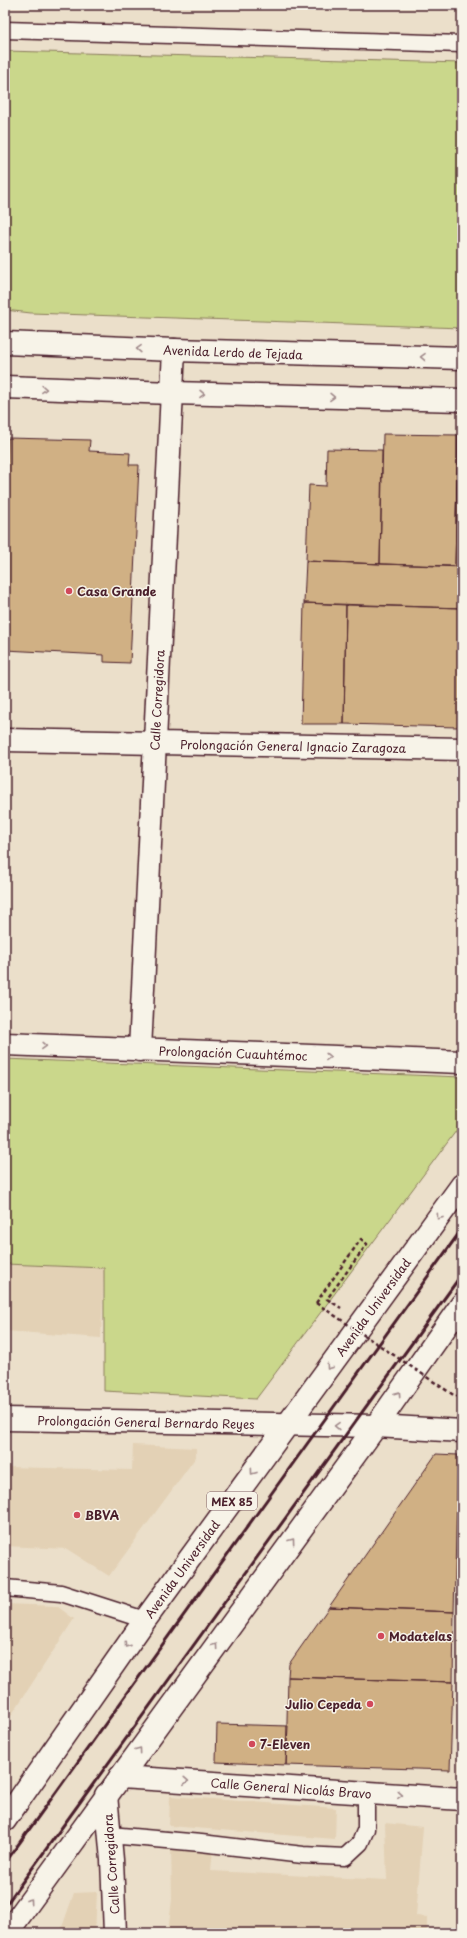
<svg xmlns="http://www.w3.org/2000/svg" width="467" height="1938" viewBox="0 0 467 1938" font-family="'Playpen Sans',sans-serif">
<style>
.built{fill:#e3d1b5}
.green{fill:#cad78b;stroke:#8a7b5b}
.building{fill:#d0b084;stroke:#4a1f2b}
.lines{fill:none;stroke-linecap:round;stroke-linejoin:round}
.service-casing{stroke:#4a1f2b;stroke-width:19}
.minor-casing{stroke:#4a1f2b;stroke-width:25}
.tertiary-casing{stroke:#4a1f2b;stroke-width:25}
.trunk-casing{stroke:#4a1f2b;stroke-width:25}
.path{stroke:#4a1f2b;stroke-width:2.5;stroke-dasharray:4 3;stroke-linecap:butt}
.service{stroke:#f7f3e8;stroke-width:16}
.minor{stroke:#f7f3e8;stroke-width:22}
.tertiary{stroke:#f7f3e8;stroke-width:22}
.trunk{stroke:#f7f3e8;stroke-width:22}
.rail{stroke:#4a1f2b;stroke-width:3}
.path-bridge{stroke:#4a1f2b;stroke-width:2.5;stroke-dasharray:4 3;stroke-linecap:butt}
.oneway{stroke:#a0898a}
.poi-dot{fill:#d1495b;stroke:#f7f3e8;stroke-width:1.5}
.labels{text-anchor:middle;dominant-baseline:central;stroke-width:3;stroke-linejoin:round;paint-order:stroke}
.shield{fill:#f7f3e8;stroke:#7e5f64;stroke-width:1}
.shield-label{font-size:11px;font-weight:bold;fill:#4a1f2b}
.street-label{font-size:12px;fill:#4a1f2b;stroke:#f7f3e8}
.poi-label{font-size:12px;font-weight:bold;fill:#4a1f2b;stroke:#f7f3e8;text-anchor:start}
</style>
<rect width="100%" height="100%" fill="#ebdfca"/>
<filter id="ink" filterUnits="userSpaceOnUse"><feTurbulence type="fractalNoise" baseFrequency=".025" numOctaves="2"/><feDisplacementMap in="SourceGraphic" scale="8" xChannelSelector="R" yChannelSelector="G"/><feConvolveMatrix kernelMatrix="1 2 1 2 8 2 1 2 1" color-interpolation-filters="sRGB"/></filter>
<g filter="url(#ink)">
<path class="built" d="M5,1264L104,1268L101,1338L5,1331Z
M133,1445L196,1448V1457L109,1576L67,1549L5,1546V1467L132,1470Z
M5,1604L57,1606L74,1619L5,1725Z
M170,1796L336,1808L335,1839L169,1826Z
M385,1823L423,1827L416,1916L427,1917V1933H168L172,1899L171,1845L213,1848L211,1871L387,1880Z
M97,1892L95,1933H60L74,1893Z"/>
<path class="green" d="M5,51L462,63V328L31,313L5,310Z
M5,1059L462,1077V1123L256,1399L104,1391V1268L5,1264Z"/>
<path class="building" d="M383,434L458,435L455,566L380,564Z
M458,435H462V567L455,566Z
M8,438L90,440L89,451L130,453L129,465H139L130,663L104,662V655L5,650V532Z
M327,449L382,450L380,564L306,561L309,485L326,486Z
M306,561L462,567V608L304,603Z
M304,603L346,605L344,724H301Z
M346,605L462,608V722L457,727L344,724Z
M436,1454L458,1455L454,1612L329,1607Z
M329,1607L454,1612L453,1682L288,1677L289,1664Z
M288,1677L453,1682L450,1770L286,1765Z
M217,1724L288,1726L286,1765L216,1762Z"/>
<g class="lines">
<g class="service-casing">
<path id="service" d="M5,30L462,44
M5,1588L61,1593L145,1620
M110,1835L201,1843L303,1855L345,1857L360,1843L366,1829V1793"/>
</g>
<g class="minor-casing">
<path id="minor" d="M5,740L462,749
M5,1044L462,1062
M140,1050L174,350
M5,1419L376,1426L462,1431
M106,1795L112,1860L115,1933"/>
</g>
<g class="tertiary-casing">
<path id="tertiary" d="M5,343L174,350L462,358
M5,387L172,393L462,400
M120,1777L462,1799"/>
</g>
<g class="trunk-casing">
<path id="trunk" d="M5,1820L145,1620L462,1185
M7,1933L376,1426L462,1304"/>
</g>
<path class="path" d="M316,1303L361,1239L367,1244L327,1299L341,1308"/>
<use href="#service" class="service"/>
<use href="#minor" class="minor"/>
<use href="#tertiary" class="tertiary"/>
<use href="#trunk" class="trunk"/>
<path class="rail" d="M5,1863L462,1229
M5,1906L462,1274"/>
<path class="path-bridge" d="M316,1303L455,1396H462"/>
</g>
<defs><path id="oneway-chevron" d="M-2-3.5L2.5 0L-2 3.5" fill="none" stroke-width="1.6" stroke-linecap="round" stroke-linejoin="round"/></defs>
<g class="oneway">
<use href="#oneway-chevron" transform="translate(139 349) rotate(-178)"/>
<use href="#oneway-chevron" transform="translate(423 357) rotate(-179)"/>
<use href="#oneway-chevron" transform="translate(44 389) rotate(2)"/>
<use href="#oneway-chevron" transform="translate(202 394) rotate(1)"/>
<use href="#oneway-chevron" transform="translate(332 397) rotate(1)"/>
<use href="#oneway-chevron" transform="translate(44 1046) rotate(2)"/>
<use href="#oneway-chevron" transform="translate(328 1057) rotate(2)"/>
<use href="#oneway-chevron" transform="translate(439 1217) rotate(126)"/>
<use href="#oneway-chevron" transform="translate(329 1367) rotate(126)"/>
<use href="#oneway-chevron" transform="translate(398 1394) rotate(-55)"/>
<use href="#oneway-chevron" transform="translate(337 1426) rotate(-179)"/>
<use href="#oneway-chevron" transform="translate(253 1472) rotate(126)"/>
<use href="#oneway-chevron" transform="translate(292 1541) rotate(-54)"/>
<use href="#oneway-chevron" transform="translate(127 1645) rotate(125)"/>
<use href="#oneway-chevron" transform="translate(215 1646) rotate(-54)"/>
<use href="#oneway-chevron" transform="translate(139 1750) rotate(-54)"/>
<use href="#oneway-chevron" transform="translate(186 1781) rotate(4)"/>
<use href="#oneway-chevron" transform="translate(400 1795) rotate(4)"/>
<use href="#oneway-chevron" transform="translate(30 1901) rotate(-54)"/>
</g>
</g>
<g class="poi-dot">
<circle cx="69" cy="591" r="4"/>
<circle cx="77" cy="1515" r="4"/>
<circle cx="381" cy="1636" r="4"/>
<circle cx="370" cy="1704" r="4"/>
<circle cx="252" cy="1744" r="4"/>
</g>
<g class="labels">
<rect class="shield" x="207" y="1492" width="50" height="18" rx="3"/>
<g class="shield-label">
<text x="232" y="1501">MEX 85</text>
</g>
<g class="street-label">
<text transform="translate(233 352) rotate(2)">Avenida Lerdo de Tejada</text>
<text transform="translate(157 700) rotate(-87)">Calle Corregidora</text>
<text transform="translate(293 746) rotate(1)">Prolongación General Ignacio Zaragoza</text>
<text transform="translate(233 1053) rotate(2)">Prolongación Cuauhtémoc</text>
<text transform="translate(373 1307) rotate(-54)">Avenida Universidad</text>
<text transform="translate(146 1422) rotate(1)">Prolongación General Bernardo Reyes</text>
<text transform="translate(182 1569) rotate(-54)">Avenida Universidad</text>
<text transform="translate(291 1788) rotate(4)">Calle General Nicolás Bravo</text>
<text transform="translate(111 1864) rotate(-94)">Calle Corregidora</text>
</g>
<g class="poi-label">
<text x="77" y="591">Casa Grande</text>
<text x="85" y="1515">BBVA</text>
<text x="389" y="1636">Modatelas</text>
<text x="362" y="1704" text-anchor="end">Julio Cepeda</text>
<text x="260" y="1744">7-Eleven</text>
</g>
</g>
<rect width="467" height="1938" fill="none" stroke="#f7f3e8" stroke-width="20"/>
<rect x="10" y="10" width="447" height="1918" fill="none" stroke="#4a1f2b" stroke-width="1.5" filter="url(#ink)"/>
</svg>
